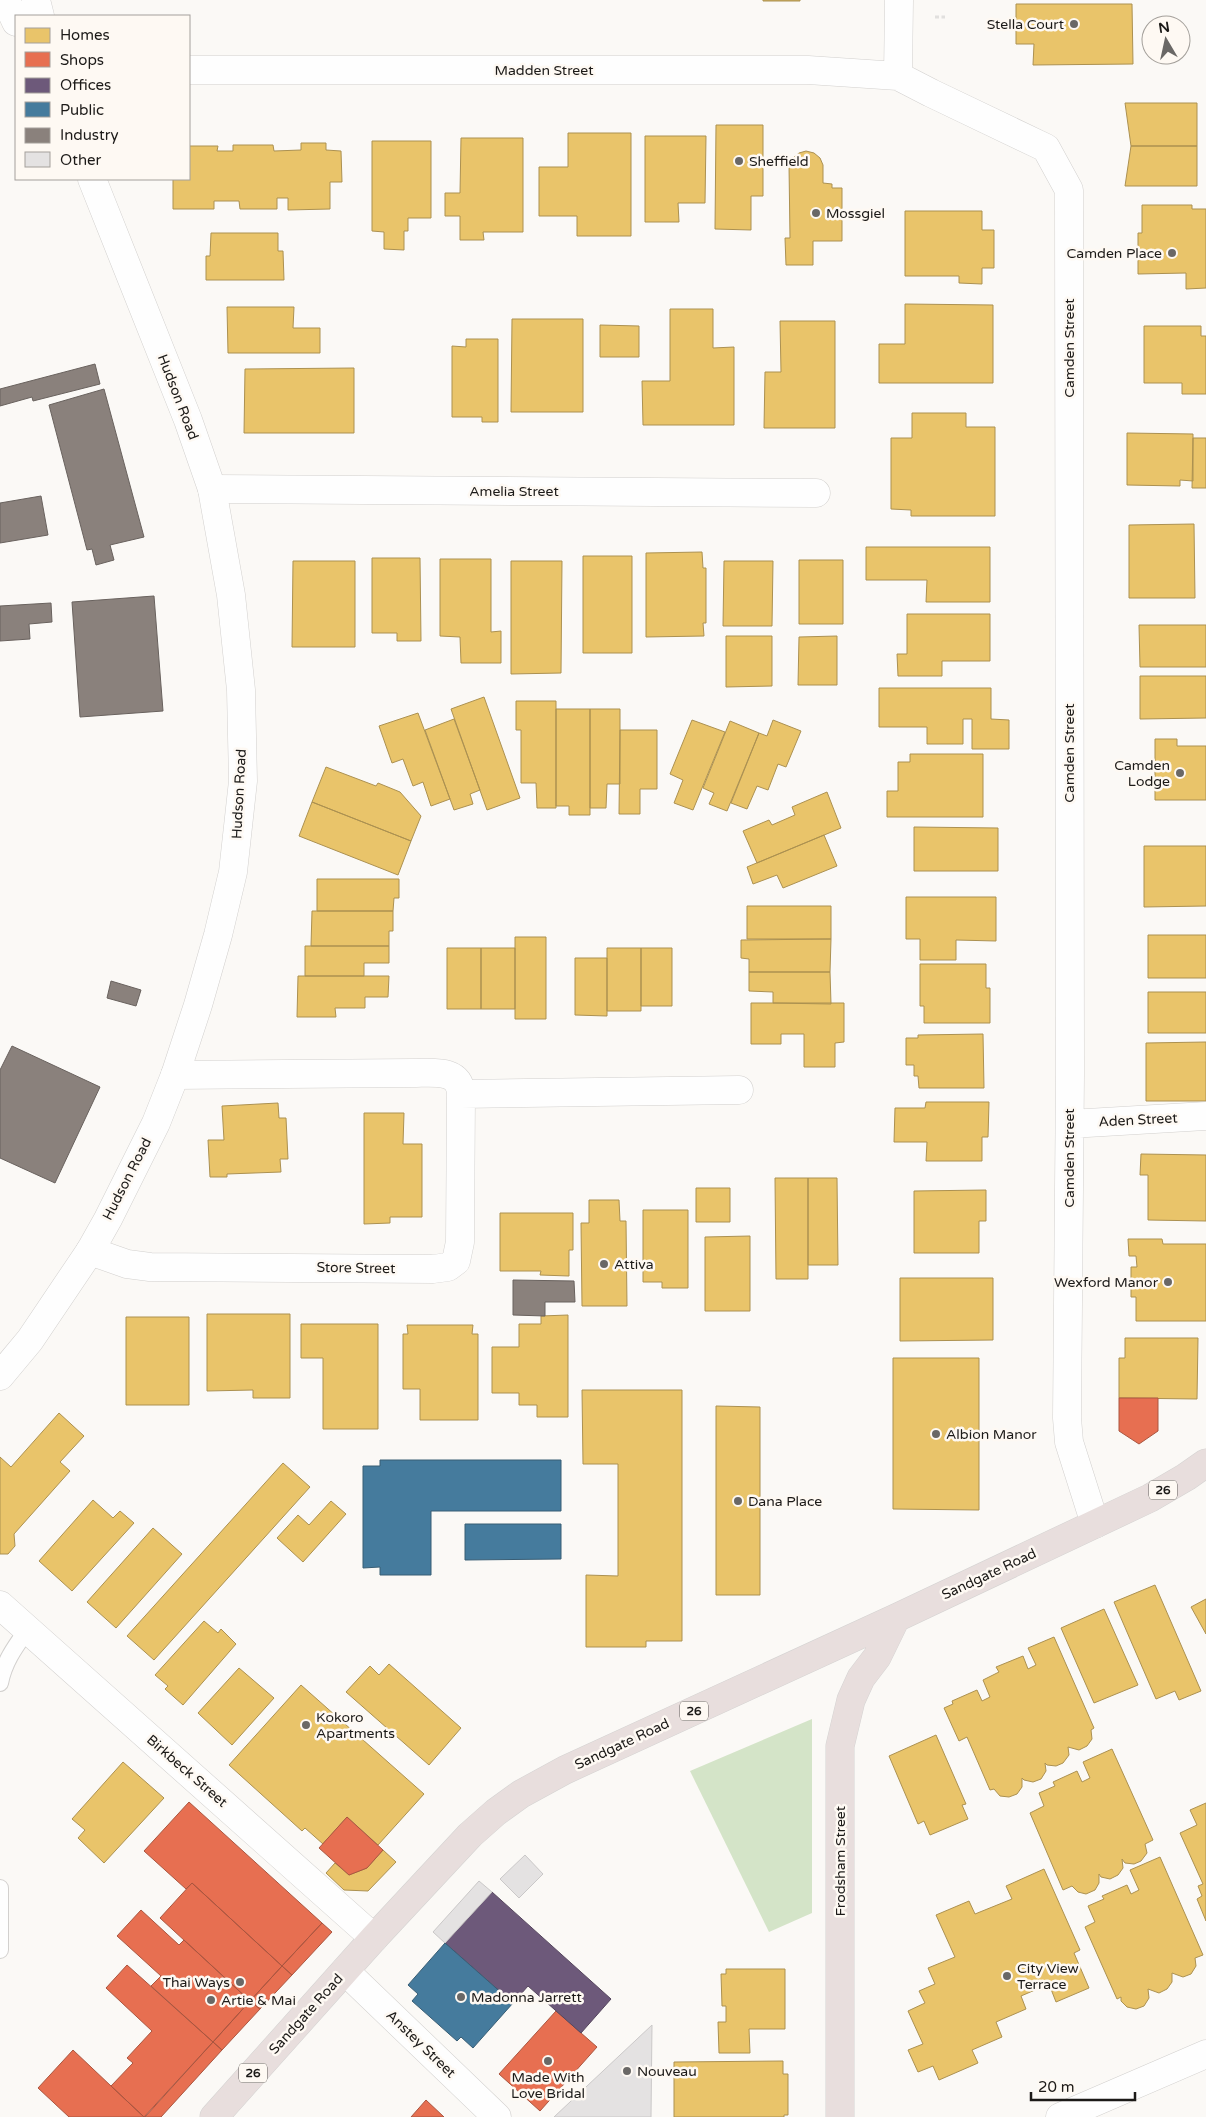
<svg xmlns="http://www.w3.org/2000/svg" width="1206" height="2117" viewBox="0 0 1206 2117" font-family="'Varela Round',sans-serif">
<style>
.green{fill:#d4e4c8}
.homes{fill:#e9c46a;stroke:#ac9151}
.shops{fill:#e76f51;stroke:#aa5640}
.offices{fill:#6d597a;stroke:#55465d}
.public{fill:#457b9d;stroke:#395e75}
.industry{fill:#8a817c;stroke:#69625e}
.building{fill:#e4e2e2;stroke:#cac8c8}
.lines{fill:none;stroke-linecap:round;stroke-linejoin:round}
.service-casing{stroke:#d2d0ce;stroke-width:18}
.minor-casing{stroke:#d2d0ce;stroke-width:29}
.secondary-casing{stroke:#d2d0ce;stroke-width:29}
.trunk-casing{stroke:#d4d3d2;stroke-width:29}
.path{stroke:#e1e0de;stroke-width:3;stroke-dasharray:4 2.5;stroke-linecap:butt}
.service{stroke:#fefefe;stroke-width:16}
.minor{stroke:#fefefe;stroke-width:28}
.secondary{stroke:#fefefe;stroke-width:28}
.trunk{stroke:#e8dedd;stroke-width:28}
.poi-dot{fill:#6a6866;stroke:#fef9f3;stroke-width:2}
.labels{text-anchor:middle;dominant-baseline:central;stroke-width:5;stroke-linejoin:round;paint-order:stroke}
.shield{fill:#fef9f3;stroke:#605d5a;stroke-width:1}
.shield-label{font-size:12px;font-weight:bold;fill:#1c1a18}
.poi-label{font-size:14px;fill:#1c1a18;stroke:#fef9f3;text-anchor:start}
.street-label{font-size:14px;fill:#1c1a18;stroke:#fef9f3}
</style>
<rect width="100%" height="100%" fill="#fbf9f6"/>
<path class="green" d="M812,1719V1913L769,1932L690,1771Z"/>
<path class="homes" d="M763,0H800V1H763Z
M1016,4H1132L1133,64L1033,65L1034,44H1016Z
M1125,103H1197V146H1131Z
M716,125H763V196H751V230L715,229Z
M568,133H631V236H577V216H539V167H568Z
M645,136H706L705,203H678L679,222H645Z
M461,138H523V232H483L484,240H460V216H445V193H460Z
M372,141H431V218H408V231H404V250L384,249V232L372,231Z
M301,143H326V150L341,151L342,182H330V209L288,210V198H277V209H240L239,201H214V209H173V179H189V146H218L217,151H233V145H273L274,151L301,150Z
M1131,146H1197V186H1125Z
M806,151L814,153L820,158L823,165V183L832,184V188H842V241H813V265H786L785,238H790L789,165L793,158L799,153Z
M1142,205H1192V209H1206V288L1186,289V273L1138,274V233H1142Z
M905,211H982V230H994V268H982V284L959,283V276H905Z
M211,233H278V251H283L284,280H206V256H210Z
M905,304L993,305V383H879V344H905Z
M227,307H294L293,328H320V353H228Z
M670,309H713V348L734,347V425H643L642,381H670Z
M512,319H583V412H511Z
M780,321H835V428H764L765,372H781Z
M600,325L639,326V357H600Z
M1144,326H1201V336H1206V394H1182V383H1144Z
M466,339H498V422H482V417H452V346L466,347Z
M354,368V433H244L245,369Z
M912,413H966V427H995V516H911V510L891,509V438H912Z
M1127,433L1193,434V481L1180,480V486L1127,485Z
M1193,438H1206V488H1192Z
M1194,524L1195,598H1129V525Z
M866,547H990V602H926L927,580H866Z
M702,552L703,568H706V623H703L704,636L646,637V553Z
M583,556H632V653H583Z
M372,558H420L421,641H397V633H372Z
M440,559H491V632L501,631V663H461L460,637L440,636Z
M799,560H843V624H799Z
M293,561H355V647H292Z
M511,561H562L561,673L511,674Z
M724,561H773L772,626H723Z
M907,614H990V661H942V676H898L897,654H907Z
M1139,625H1206V667H1140Z
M726,636H772V686L726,687Z
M837,636V685H798L799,637Z
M1140,676H1206V718L1140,719Z
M879,688H991V719L1009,720V749H972V719H963V744H927V727H879Z
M484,697L520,798L487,810L451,709Z
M516,701H556V808H537L536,783H521V730H516Z
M556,709H590V815H569V806H556Z
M590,709H620V784H607L606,808H590Z
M418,713L450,799L431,806L423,782L413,786L403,759L392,763L379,726Z
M454,719L480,790L470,794L473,804L454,810L425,730Z
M692,720L725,732L693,810L674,803L683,780L670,774Z
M773,720L801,731L786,767L778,764L768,790L757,786L747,809L731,803L759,733L767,736Z
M730,721L759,733L727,811L709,804L714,793L703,788Z
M620,730H657V789H640V814H619Z
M1155,739H1177V746H1206V800H1155Z
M910,754H983V817H887V791H898V762H910Z
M326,767L376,786L378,783L400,792L421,816L411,841L312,802Z
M827,792L841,828L757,863L743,831L769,820L772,825L795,815L792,807Z
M312,802L411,841L398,875L299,836Z
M914,827L998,828V871H914Z
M824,835L837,866L783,888L777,875L753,884L747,867Z
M1144,846H1206V906L1144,907Z
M317,879H399V898H394L393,911H317Z
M906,897H996V941L956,940V960H920V939H906Z
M747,906H831V939H747Z
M312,911H393V931H389V946H311Z
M1148,935H1206V978H1148Z
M515,937H546V1019H515Z
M831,939L830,972H749V959L741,958V940Z
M305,946H389V963H364V976H305Z
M447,948H481V1009H447Z
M481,948H515V1009H481Z
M607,948H641V1011H607Z
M641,948H672V1006H641Z
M575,958H607V1016L575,1015Z
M920,964H986V988H990V1023H924V1006H920Z
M749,972H830L831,1004L773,1003V992L749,991Z
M298,976H389L388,997H365V1008H335L336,1017H297Z
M1148,992H1206V1033H1148Z
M751,1003H844V1042L835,1043V1067H804V1034H781V1044H751Z
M983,1034L984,1088H919L918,1076H914V1065H906V1038H918V1035Z
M1206,1042V1101H1146V1043Z
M926,1102H989L988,1137H982V1161H926L927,1142H894L895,1108H925Z
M278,1103L279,1118H286L288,1159H280L281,1172L227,1174V1177H210L208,1140H224L222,1106Z
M364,1113H404L403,1144H422V1217H390V1223L364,1224Z
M1141,1154L1206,1155V1221L1148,1220V1175H1140Z
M775,1178H808V1279H776Z
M808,1178H837L838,1265H808Z
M696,1188H730V1222H696Z
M986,1190V1221H979V1253H914V1191Z
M589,1200H619L620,1221H626L627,1306H582L581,1223H589Z
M643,1210H688V1288H662V1282H643Z
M500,1213H573V1250H569V1276L540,1275L541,1271H500Z
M750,1236V1311H705V1237Z
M1128,1239H1162L1163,1244H1206V1321H1136V1297H1131V1267H1137L1136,1256H1129Z
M900,1278H993V1340L900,1341Z
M207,1314H290V1398H253V1390L207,1391Z
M568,1315V1417H537V1405H519V1393H492V1347H519V1324H541V1316Z
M126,1317H189V1405H126Z
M301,1324H378V1429H323V1358H301Z
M407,1325H473L472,1334H478V1420H420V1389H403V1334H408Z
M1125,1338H1198L1197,1399L1119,1398V1358H1125Z
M893,1358H979V1510L893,1509Z
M582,1390H682V1641H646V1647H586V1575L618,1576V1464H583Z
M716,1406L760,1407V1595H716Z
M59,1413L84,1436L60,1462L70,1471L14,1534L15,1546L8,1554H0V1457L11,1467Z
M283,1463L310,1487L154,1660L127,1636Z
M93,1500L113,1518L120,1511L134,1523L72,1591L39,1561Z
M331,1501L346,1514L303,1562L277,1538L298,1515L309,1525Z
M153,1528L182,1554L116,1628L87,1602Z
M1155,1585L1201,1691L1179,1700L1175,1691L1156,1699L1114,1602Z
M1206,1599V1634L1191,1607Z
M1104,1609L1138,1685L1094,1703L1061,1628Z
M204,1621L218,1633L221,1629L236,1644L183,1705L165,1689L168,1686L155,1675Z
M1054,1637L1094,1728L1091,1730L1092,1739L1087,1746L1079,1750L1068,1747L1069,1755L1063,1763L1056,1766L1047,1765L1045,1763L1046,1771L1041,1779L1033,1782L1024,1780L1022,1778V1787L1017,1794L1009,1797L1000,1796L994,1789L990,1790L967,1737L959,1741L944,1708L953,1704L952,1701L977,1690L982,1701L990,1697L983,1680L999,1672L996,1667L1023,1656L1028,1669L1036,1665L1028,1648Z
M389,1664L461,1728L429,1765L346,1692L370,1666L379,1675Z
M239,1668L274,1698L232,1745L198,1713Z
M301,1685L424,1794L378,1845L347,1817L323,1844L305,1828L302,1831L229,1765Z
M936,1735L966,1804L962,1805L968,1819L930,1835L924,1821L918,1824L889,1756Z
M1112,1749L1153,1840L1145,1844L1147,1853L1141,1861L1134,1864L1125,1863L1122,1859L1123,1868L1118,1875L1110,1879L1101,1877L1099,1874V1883L1095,1890L1086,1894L1078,1892L1072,1886L1063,1890L1030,1813L1044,1806L1039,1793L1055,1786L1053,1782L1077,1771L1082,1782L1090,1778L1083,1762Z
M123,1762L164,1798L104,1863L78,1838L85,1830L72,1819Z
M1206,1803V1921L1197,1899L1202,1896L1198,1886L1203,1884L1180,1833L1197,1825L1190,1810Z
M383,1850L396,1862L368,1891L344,1890L326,1873L335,1863L349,1875L367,1868Z
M1160,1857L1203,1955L1195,1958L1196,1966L1191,1974L1183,1977L1172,1973V1982L1167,1989L1159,1993L1148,1989L1149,1998L1144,2006L1136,2009L1127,2007L1121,2001V1997L1117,1999L1085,1927L1095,1922L1088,1906L1104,1899L1102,1896L1127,1885L1131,1894L1139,1890L1130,1870Z
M1044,1869L1080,1950L1074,1953L1089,1988L1056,2002L1049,1984L1021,1996L1026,2009L996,2022L1002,2037L972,2050L978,2063L939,2080L933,2066L918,2072L908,2050L923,2044L908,2011L925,2003L919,1991L935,1984L928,1968L955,1957L936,1915L969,1901L975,1914L1012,1899L1006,1886Z
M726,1969H785V2029H749L750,2053H719L718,2022H726V2006H722L721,1974H726Z
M783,2061V2074H788V2115H784V2117H674V2062Z"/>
<path class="shops" d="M1119,1398H1158V1431L1139,1444L1119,1431Z
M189,1802L322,1923L282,1966L192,1883L186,1889L144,1851Z
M347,1817L383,1850L367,1868L349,1875L319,1848Z
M192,1883L282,1966L250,2001L160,1918Z
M141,1910L179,1945L184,1940L250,2001L213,2042L151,1986L161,1976L117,1936Z
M322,1923L332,1932L292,1975L282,1966Z
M127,1965L213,2042L144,2117L111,2086L133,2063L127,2058L152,2031L106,1988Z
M282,1966L292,1975L260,2009L250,2001Z
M250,2001L260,2009L222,2050L213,2042Z
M556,2011L597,2047L540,2111L499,2074Z
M213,2042L222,2050L161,2117H145Z
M73,2050L111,2086L144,2117H69L38,2088Z
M426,2100L444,2117H411Z"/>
<path class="offices" d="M492,1892L611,1999L581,2033L528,1986L513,2003L445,1943Z"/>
<path class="public" d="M380,1460H561V1511H431V1575H380V1567L363,1568V1466H380Z
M465,1524H561V1559L465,1560Z
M445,1943L513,2003L473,2048L461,2037L457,2041L412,2001L418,1994L408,1985Z"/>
<path class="industry" d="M95,364L100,384L33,401L32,397L0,406V389Z
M104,389L144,537L110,545L114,560L96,565L92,549L87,550L49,405Z
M41,496L48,535L0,543V503Z
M154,596L163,711L80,717L72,602Z
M51,603L52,622L29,624L30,639L0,641V606Z
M111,981L141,990L136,1006L107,998Z
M12,1046L100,1087L55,1183L0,1158V1070Z
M513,1280L574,1281L575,1302H545V1316L513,1315Z"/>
<path class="building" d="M525,1855L543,1874L519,1898L500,1879Z
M479,1881L492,1892L445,1943L433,1932Z
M652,2025L651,2117H554Z"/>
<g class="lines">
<g class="service-casing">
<path id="service" d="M0,1683C4,1662 15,1647 27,1630
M0,1888V1950"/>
</g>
<g class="minor-casing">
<path id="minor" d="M189,70H808L898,76L931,93L1046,148L1069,190L1070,1074L1067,1418L1069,1442L1095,1524
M898,76L899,0
M212,489L816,493
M461,1094L739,1090
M1070,1124L1206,1116
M90,1251L127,1264L150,1267L433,1269L448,1267L456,1261L460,1242L461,1094C460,1068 432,1073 413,1073L175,1075
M0,1605L374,1938
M345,1971L497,2117
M1060,2117L1206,2054"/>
</g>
<g class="secondary-casing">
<path id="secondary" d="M6,0L16,22
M36,0L40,16
M0,1376L30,1340L90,1251L108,1219L156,1123L175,1075L198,1005L218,935L233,872L243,781L241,690L231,595L212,489L188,420L92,179"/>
</g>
<g class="trunk-casing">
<path id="trunk" d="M214,2117L374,1938L470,1835L496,1812L521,1794L565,1770L896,1618L1150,1498L1186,1477L1206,1463
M840,2117V1746L851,1700L861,1678L877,1657L896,1618"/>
</g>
<path class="path" d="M935,17H945"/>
<use href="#service" class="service"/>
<use href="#minor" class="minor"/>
<use href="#secondary" class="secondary"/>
<use href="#trunk" class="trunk"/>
</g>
<g class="poi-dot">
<circle cx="1074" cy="24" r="5"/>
<circle cx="739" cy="161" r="5"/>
<circle cx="816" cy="213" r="5"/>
<circle cx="1172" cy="253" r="5"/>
<circle cx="1180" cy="773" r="5"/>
<circle cx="604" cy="1264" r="5"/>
<circle cx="1168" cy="1282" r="5"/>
<circle cx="936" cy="1434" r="5"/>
<circle cx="738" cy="1501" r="5"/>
<circle cx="306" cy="1725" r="5"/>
<circle cx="1007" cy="1976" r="5"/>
<circle cx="240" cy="1982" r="5"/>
<circle cx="461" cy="1997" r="5"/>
<circle cx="211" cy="2000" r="5"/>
<circle cx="548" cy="2061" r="5"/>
<circle cx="627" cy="2071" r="5"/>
</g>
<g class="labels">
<g class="shield">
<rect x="1149" y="1480.5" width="28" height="19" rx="4"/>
<rect x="680" y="1701.5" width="28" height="19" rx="4"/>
<rect x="239" y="2063.5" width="28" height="19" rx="4"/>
</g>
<g class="shield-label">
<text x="1163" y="1490">26</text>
<text x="694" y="1711">26</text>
<text x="253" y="2073">26</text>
</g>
<g class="poi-label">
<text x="1064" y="24" text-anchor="end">Stella Court</text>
<text x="749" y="161">Sheffield</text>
<text x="826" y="213">Mossgiel</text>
<text x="1162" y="253" text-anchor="end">Camden Place</text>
<text x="1170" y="765" text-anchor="end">Camden<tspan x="1170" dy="16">Lodge</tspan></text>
<text x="614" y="1264">Attiva</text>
<text x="1158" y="1282" text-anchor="end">Wexford Manor</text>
<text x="946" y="1434">Albion Manor</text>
<text x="748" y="1501">Dana Place</text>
<text x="316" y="1717">Kokoro<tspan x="316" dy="16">Apartments</tspan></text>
<text x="1017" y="1968">City View<tspan x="1017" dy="16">Terrace</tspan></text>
<text x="230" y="1982" text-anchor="end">Thai Ways</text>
<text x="471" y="1997">Madonna Jarrett</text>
<text x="221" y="2000">Artie &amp; Mai</text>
<text x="637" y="2071">Nouveau</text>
<text x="548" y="2077" text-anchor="middle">Made With<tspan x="548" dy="16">Love Bridal</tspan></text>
</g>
<g class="street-label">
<text x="544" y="70">Madden Street</text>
<text transform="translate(1069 348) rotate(-90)">Camden Street</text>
<text transform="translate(178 397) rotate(69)">Hudson Road</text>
<text x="514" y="491">Amelia Street</text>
<text transform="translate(1069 753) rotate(-90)">Camden Street</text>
<text transform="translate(239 794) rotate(-87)">Hudson Road</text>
<text transform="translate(1138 1120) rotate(-3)">Aden Street</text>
<text transform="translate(1069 1158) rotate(-90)">Camden Street</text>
<text transform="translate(127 1179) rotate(-63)">Hudson Road</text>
<text transform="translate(356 1268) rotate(1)">Store Street</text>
<text transform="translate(989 1574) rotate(-25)">Sandgate Road</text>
<text transform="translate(622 1744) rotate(-25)">Sandgate Road</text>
<text transform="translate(187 1771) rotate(41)">Birkbeck Street</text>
<text transform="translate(840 1861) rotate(-90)">Frodsham Street</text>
<text transform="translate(306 2014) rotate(-48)">Sandgate Road</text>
<text transform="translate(421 2044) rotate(44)">Anstey Street</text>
</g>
</g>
<rect x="15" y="15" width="175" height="165" fill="#fef9f3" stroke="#a4a09b"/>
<rect x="25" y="28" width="25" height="15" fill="#e9c46a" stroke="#a4a09b"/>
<text x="60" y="40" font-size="15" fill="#1c1a18">Homes</text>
<rect x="25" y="52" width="25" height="15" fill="#e76f51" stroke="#a4a09b"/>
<text x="60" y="65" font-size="15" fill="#1c1a18">Shops</text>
<rect x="25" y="78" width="25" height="15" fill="#6d597a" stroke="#a4a09b"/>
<text x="60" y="90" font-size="15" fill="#1c1a18">Offices</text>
<rect x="25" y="102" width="25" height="15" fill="#457b9d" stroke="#a4a09b"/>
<text x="60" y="115" font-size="15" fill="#1c1a18">Public</text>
<rect x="25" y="128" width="25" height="15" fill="#8a817c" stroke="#a4a09b"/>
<text x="60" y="140" font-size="15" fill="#1c1a18">Industry</text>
<rect x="25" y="152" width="25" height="15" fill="#e4e2e2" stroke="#a4a09b"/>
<text x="60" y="165" font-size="15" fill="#1c1a18">Other</text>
<g transform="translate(1166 40) rotate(351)"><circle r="24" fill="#fef9f3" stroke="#a4a09b"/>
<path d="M0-4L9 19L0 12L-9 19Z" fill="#6a6866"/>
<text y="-8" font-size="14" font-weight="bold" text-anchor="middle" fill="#1c1a18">N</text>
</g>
<path d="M1031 2092v8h104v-8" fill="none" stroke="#1c1a18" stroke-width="2.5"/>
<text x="1038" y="2092" font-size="15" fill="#1c1a18" stroke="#fef9f3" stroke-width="4" paint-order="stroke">20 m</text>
</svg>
